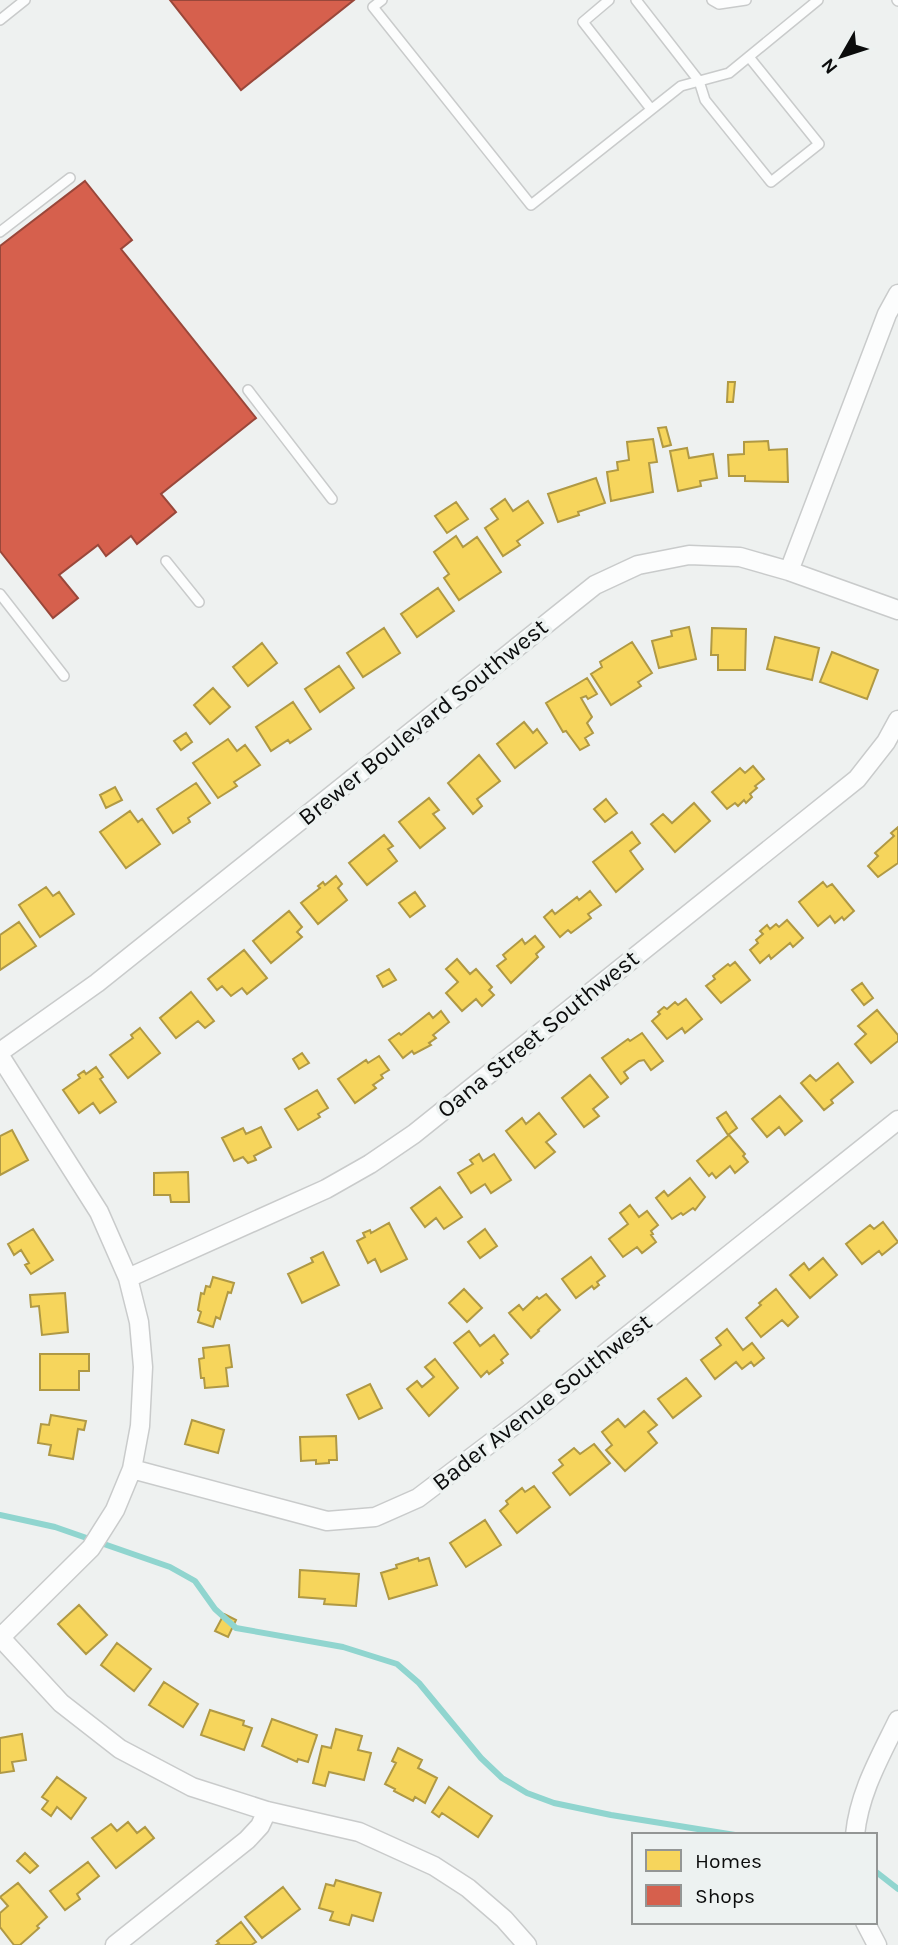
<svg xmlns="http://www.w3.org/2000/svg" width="898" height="1945" viewBox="0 0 898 1945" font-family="Karla,sans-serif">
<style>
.homes{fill:#f6d55c;stroke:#b09944;stroke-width:2}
.shops{fill:#d6604d;stroke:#99473a;stroke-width:2}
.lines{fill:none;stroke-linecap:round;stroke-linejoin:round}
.stream{stroke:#90d5cf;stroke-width:6}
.lane-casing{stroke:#c9cbcb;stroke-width:12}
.street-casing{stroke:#c9cbcb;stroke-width:21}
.lane{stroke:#fcfdfd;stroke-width:9}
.street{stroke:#fcfdfd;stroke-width:18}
.labels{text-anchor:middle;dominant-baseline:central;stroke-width:7;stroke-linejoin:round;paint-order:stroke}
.street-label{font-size:24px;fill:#0b0c0c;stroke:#edf2f1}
</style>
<rect width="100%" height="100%" fill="#eef1f0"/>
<path class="homes" d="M728,382H735L733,402H727Z
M666,427L671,445L663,447L658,428Z
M653,439L657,462L649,463L653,492L611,501L607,472L618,470L617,462L629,460L627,442Z
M768,441L769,450L787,449L788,482L745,481V476H729L728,455L744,454V442Z
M687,448L689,458L713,454L717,478L700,481L701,486L678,491L670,451Z
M596,478L605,503L578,512L579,515L558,522L548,494Z
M505,499L513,511L528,501L543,523L517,541L520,545L503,556L485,528L498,519L491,509Z
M456,502L468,519L447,533L435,516Z
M456,536L463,547L477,537L501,572L459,600L444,578L449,574L434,552Z
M438,588L454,611L417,637L401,614Z
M689,627L696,659L659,668L652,641L672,636L671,631Z
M384,628L400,653L363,677L347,653Z
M712,628L746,629L745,670H718V655H711Z
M775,637L819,648L812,680L767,669Z
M632,642L652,673L638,682L641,686L611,705L591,674L602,667L600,662Z
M262,643L277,663L248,686L233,667Z
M832,652L878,670L867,699L820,682Z
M339,666L354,688L320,712L305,689Z
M587,678L597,694L588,699L586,696L581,698L592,717L587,723L593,733L585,738L589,745L580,750L566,731L563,732L546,703Z
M213,688L230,707L210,724L194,705Z
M293,702L311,729L290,743L288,740L271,751L256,727Z
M524,722L533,733L537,729L547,743L515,768L497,744Z
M186,733L192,742L181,750L174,741Z
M228,739L237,751L245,745L260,765L234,782L237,786L218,798L193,763Z
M479,755L500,781L477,799L482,806L473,814L448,783Z
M753,766L764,779L755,786L757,788L750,794L752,797L746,803L744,800L738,806L735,803L727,809L712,792L740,768L745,773Z
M196,783L210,803L188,818L190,822L173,833L157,809Z
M115,787L122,800L106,808L100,795Z
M429,798L439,810L433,814L445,828L420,848L399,822Z
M606,799L617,813L605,822L594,809Z
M694,803L710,821L675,852L651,824L663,814L672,823Z
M130,811L138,822L142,819L160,844L126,868L100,832Z
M898,827V863L878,877L868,866L878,856L875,853L894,836L891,833Z
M632,832L640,843L630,851L643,869L616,892L593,862Z
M384,835L393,846L388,849L397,861L367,885L349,863Z
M336,876L342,884L338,888L347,900L318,924L301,903L320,888L318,886L323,882L325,885Z
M823,882L827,887L832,884L854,911L844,920L842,917L835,923L830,916L818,926L799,902Z
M46,887L53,896L59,892L74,914L40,937L19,905Z
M590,891L601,905L588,914L591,918L571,933L568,930L560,937L544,917L552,910L555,914L577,897L579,900Z
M415,892L425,906L410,917L399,903Z
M289,911L302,927L297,932L302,937L271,963L253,941Z
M787,920L803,938L793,947L790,943L771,959L769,955L760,963L750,950L758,943L756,940L763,934L760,931L767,925L770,929L776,924L779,927Z
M19,922L36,946L0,970V935Z
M535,936L544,947L536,954L538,957L511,983L497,966L506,959L503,955L522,939L525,944Z
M244,950L267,978L247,994L242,988L231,996L222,986L217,990L208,979Z
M457,959L470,974L476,969L492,987L489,990L494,995L482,1006L476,999L462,1011L446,993L458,982L446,969Z
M735,962L750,980L721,1003L706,986L715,979L713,976L728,964L730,966Z
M389,969L396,980L383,987L377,976Z
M862,983L873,998L864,1005L852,990Z
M191,992L214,1021L205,1028L198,1021L176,1038L160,1018Z
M686,999L702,1019L685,1033L682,1028L667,1039L652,1021L660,1014L658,1012L664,1007L667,1009L675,1002L678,1005Z
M877,1010L898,1035V1041L871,1063L855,1044L866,1034L858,1026Z
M441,1011L449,1022L433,1035L436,1038L429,1043L431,1045L414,1054L412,1051L403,1058L389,1040L399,1033L401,1035L429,1013L433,1018Z
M140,1028L160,1053L128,1078L110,1055L133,1038L131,1035Z
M642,1033L663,1061L651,1070L644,1060L639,1061L624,1072L628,1078L621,1084L602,1058L628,1039L630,1041Z
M302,1053L309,1063L299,1069L293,1059Z
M379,1056L389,1070L381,1075L383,1078L373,1085L376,1088L355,1103L338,1079L366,1060L368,1063Z
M838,1063L853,1082L831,1100L833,1103L824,1110L801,1083L810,1075L816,1081Z
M96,1067L103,1077L100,1079L116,1102L100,1113L93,1103L79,1113L63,1090L80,1078L78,1075L84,1071L86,1074Z
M590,1075L608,1097L593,1109L599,1116L584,1127L562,1098Z
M317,1090L328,1108L318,1114L320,1117L298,1130L285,1109Z
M780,1096L802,1121L785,1135L779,1127L767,1137L752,1119Z
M726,1112L737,1128L728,1135L717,1118Z
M539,1113L556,1134L546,1142L555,1152L535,1168L506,1131L522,1118L526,1124Z
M261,1127L271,1147L254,1156L256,1160L248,1163L243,1157L234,1161L222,1138L243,1128L246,1134Z
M12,1130L28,1160L0,1175V1136Z
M729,1135L745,1154L743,1156L748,1162L735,1173L730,1166L716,1178L712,1173L709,1176L697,1161Z
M479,1154L483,1161L494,1154L511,1180L491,1193L485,1184L471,1193L458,1173L473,1164L470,1160Z
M188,1172L189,1202H171L170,1195H154V1173Z
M690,1178L705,1197L695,1210L693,1208L683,1215L681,1213L672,1219L656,1198L664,1191L668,1196Z
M440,1187L462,1217L444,1229L436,1218L425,1227L411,1208Z
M630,1205L639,1217L647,1211L658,1225L651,1231L653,1234L651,1235L656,1242L642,1253L637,1247L623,1257L609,1239L628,1224L620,1213Z
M883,1222L898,1242L882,1255L879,1251L862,1264L846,1244L870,1225L874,1229Z
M389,1223L407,1259L381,1272L375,1259L368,1263L357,1241L365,1237L363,1233L370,1230L371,1233Z
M33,1229L53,1260L31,1274L25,1265L29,1263L21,1250L14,1255L8,1244Z
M485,1229L497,1246L480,1258L468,1242Z
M323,1252L339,1285L302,1303L288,1274L313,1262L311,1258Z
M591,1257L605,1276L597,1282L599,1285L594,1289L592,1286L576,1298L562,1279Z
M823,1258L837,1275L810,1298L790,1275L804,1263L809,1270Z
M213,1277L234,1283L231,1293L228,1292L220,1319L216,1317L213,1327L198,1322L201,1312L198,1310L201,1293L204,1294L206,1286L210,1287Z
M464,1289L482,1308L467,1322L449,1303Z
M776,1289L798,1317L788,1326L782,1320L761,1337L746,1318L761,1305L759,1303Z
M65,1293L68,1332L42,1335L39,1306L31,1307L30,1295Z
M546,1294L560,1310L538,1330L539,1331L531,1338L509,1313L519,1305L523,1310L537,1297L539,1299Z
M727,1329L743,1350L752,1343L764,1358L754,1366L751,1362L742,1369L736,1362L715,1379L701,1360L721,1345L716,1338Z
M469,1331L480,1346L494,1335L508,1354L501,1360L503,1363L489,1374L487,1371L481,1377L454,1343Z
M229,1345L232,1367L226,1368L228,1386L205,1388L204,1378H201L199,1359L204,1358L203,1348Z
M40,1354H89V1371H79V1390H40Z
M435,1359L458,1388L429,1416L407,1389L417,1381L422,1387L434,1377L425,1367Z
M686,1378L701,1396L673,1418L658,1399Z
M370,1384L382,1408L359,1419L347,1395Z
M644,1411L657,1425L648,1432L657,1443L625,1471L606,1450L612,1445L602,1432L618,1419L625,1427Z
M51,1415L86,1421L84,1430L78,1429L73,1459L49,1455L51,1445L38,1443L41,1424L49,1425Z
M192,1420L224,1430L218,1453L185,1444Z
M336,1436L337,1460H329V1463L316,1464V1460L301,1461L300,1437Z
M594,1444L610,1463L570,1495L553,1473L563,1465L559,1460L574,1448L580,1454Z
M534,1486L550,1507L517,1533L500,1511L508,1504L506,1501L522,1488L525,1492Z
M485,1520L501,1545L466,1567L450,1543Z
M418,1558L419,1561L429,1558L437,1585L389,1599L381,1573L397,1568L396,1565Z
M300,1570L359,1574L356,1606L324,1604L325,1599L299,1597Z
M79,1605L107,1635L86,1654L58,1624Z
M224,1614L236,1620L228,1637L215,1631Z
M117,1643L151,1669L134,1691L101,1665Z
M164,1682L198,1704L183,1727L149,1705Z
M210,1710L244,1721L243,1725L252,1728L244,1750L201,1735Z
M272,1719L317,1735L308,1762L298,1759L297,1762L262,1746Z
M336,1729L362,1736L358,1750L371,1753L364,1780L329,1772L325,1786L313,1783L322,1746L331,1748Z
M22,1734L26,1760L12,1762L14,1771L0,1773V1738Z
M398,1748L422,1760L418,1768L437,1778L425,1803L415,1797L413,1801L394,1791L395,1789L385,1784L396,1763L392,1761Z
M57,1777L86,1798L71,1819L57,1807L51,1816L42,1809L48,1801L42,1797Z
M449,1787L492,1816L478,1837L442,1813L439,1817L432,1812Z
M128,1822L137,1833L145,1827L154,1838L116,1868L92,1838L111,1824L117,1831Z
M25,1853L38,1866L30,1873L17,1861Z
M88,1862L99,1876L77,1894L80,1899L65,1910L50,1891Z
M336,1880L381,1893L373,1921L352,1915L349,1925L330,1920L333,1912L319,1908L326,1884L334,1886Z
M18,1883L47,1917L37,1926L39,1928L20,1945H14L0,1927V1913L8,1906L0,1897Z
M283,1887L300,1909L262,1938L245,1917Z
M241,1922L256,1942L251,1945H216L219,1943L217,1941Z"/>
<path class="shops" d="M170,0H354L241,90Z
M85,181L132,240L121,249L256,418L161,494L176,512L137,544L131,536L106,556L98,545L59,575L78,598L53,618L0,551V246Z"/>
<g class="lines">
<path class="stream" d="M0,1515L55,1527L170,1567L195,1581L215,1609L236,1628L343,1647L397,1664L419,1683L481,1758L502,1778L527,1793L554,1803L611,1815L735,1835
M875,1871L898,1889"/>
<g class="lane-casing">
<path id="lane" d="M382,0L373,7L531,205L681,86L729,73L818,0
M609,0L583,22L651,109
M636,0L699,81L705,100L771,182L819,144L749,57
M712,0L719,4L746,0
M897,0L898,1
M0,20L25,0
M0,232L70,178
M248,390L332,499
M166,561L199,602
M0,594L64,676"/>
</g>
<g class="street-casing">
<path id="street" d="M789,571L887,314L898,294
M0,1052L97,983L595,585L638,565L689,555L740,557L789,571L898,610
M0,1056L99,1212L128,1278L139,1322L143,1367L140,1426L132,1469L115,1510L91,1548L0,1638
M128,1278L326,1189L370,1164L414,1134L857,779L886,742L898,720
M132,1469L327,1521L375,1517L418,1498L533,1411L898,1120
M1,1638L61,1703L120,1749L192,1787L267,1811L359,1832L434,1866L468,1888L504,1919L527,1945
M855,1835C859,1793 880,1757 898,1720
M865,1922L877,1945
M115,1945L247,1840L260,1826L267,1811"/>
</g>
<use href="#lane" class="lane"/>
<use href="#street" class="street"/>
</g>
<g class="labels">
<g class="street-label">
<text transform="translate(423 722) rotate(-39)">Brewer Boulevard Southwest</text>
<text transform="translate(538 1034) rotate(-39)">Oana Street Southwest</text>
<text transform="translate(542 1402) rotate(-38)">Bader Avenue Southwest</text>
</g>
</g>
<rect x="632" y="1833" width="245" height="91" fill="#edf2f1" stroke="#939695" stroke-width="2"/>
<rect x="646" y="1850" width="35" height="21" fill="#f6d55c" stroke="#939695" stroke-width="2"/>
<text x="695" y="1868" font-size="21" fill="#0b0c0c">Homes</text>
<rect x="646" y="1885" width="35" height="21" fill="#d6604d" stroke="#939695" stroke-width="2"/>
<text x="695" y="1903" font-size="21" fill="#0b0c0c">Shops</text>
<g transform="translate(842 56) rotate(231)" stroke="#edf2f1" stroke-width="5" paint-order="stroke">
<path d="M0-5L12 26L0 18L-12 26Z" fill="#0b0c0c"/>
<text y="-10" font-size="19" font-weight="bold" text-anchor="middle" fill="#0b0c0c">N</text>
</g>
</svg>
